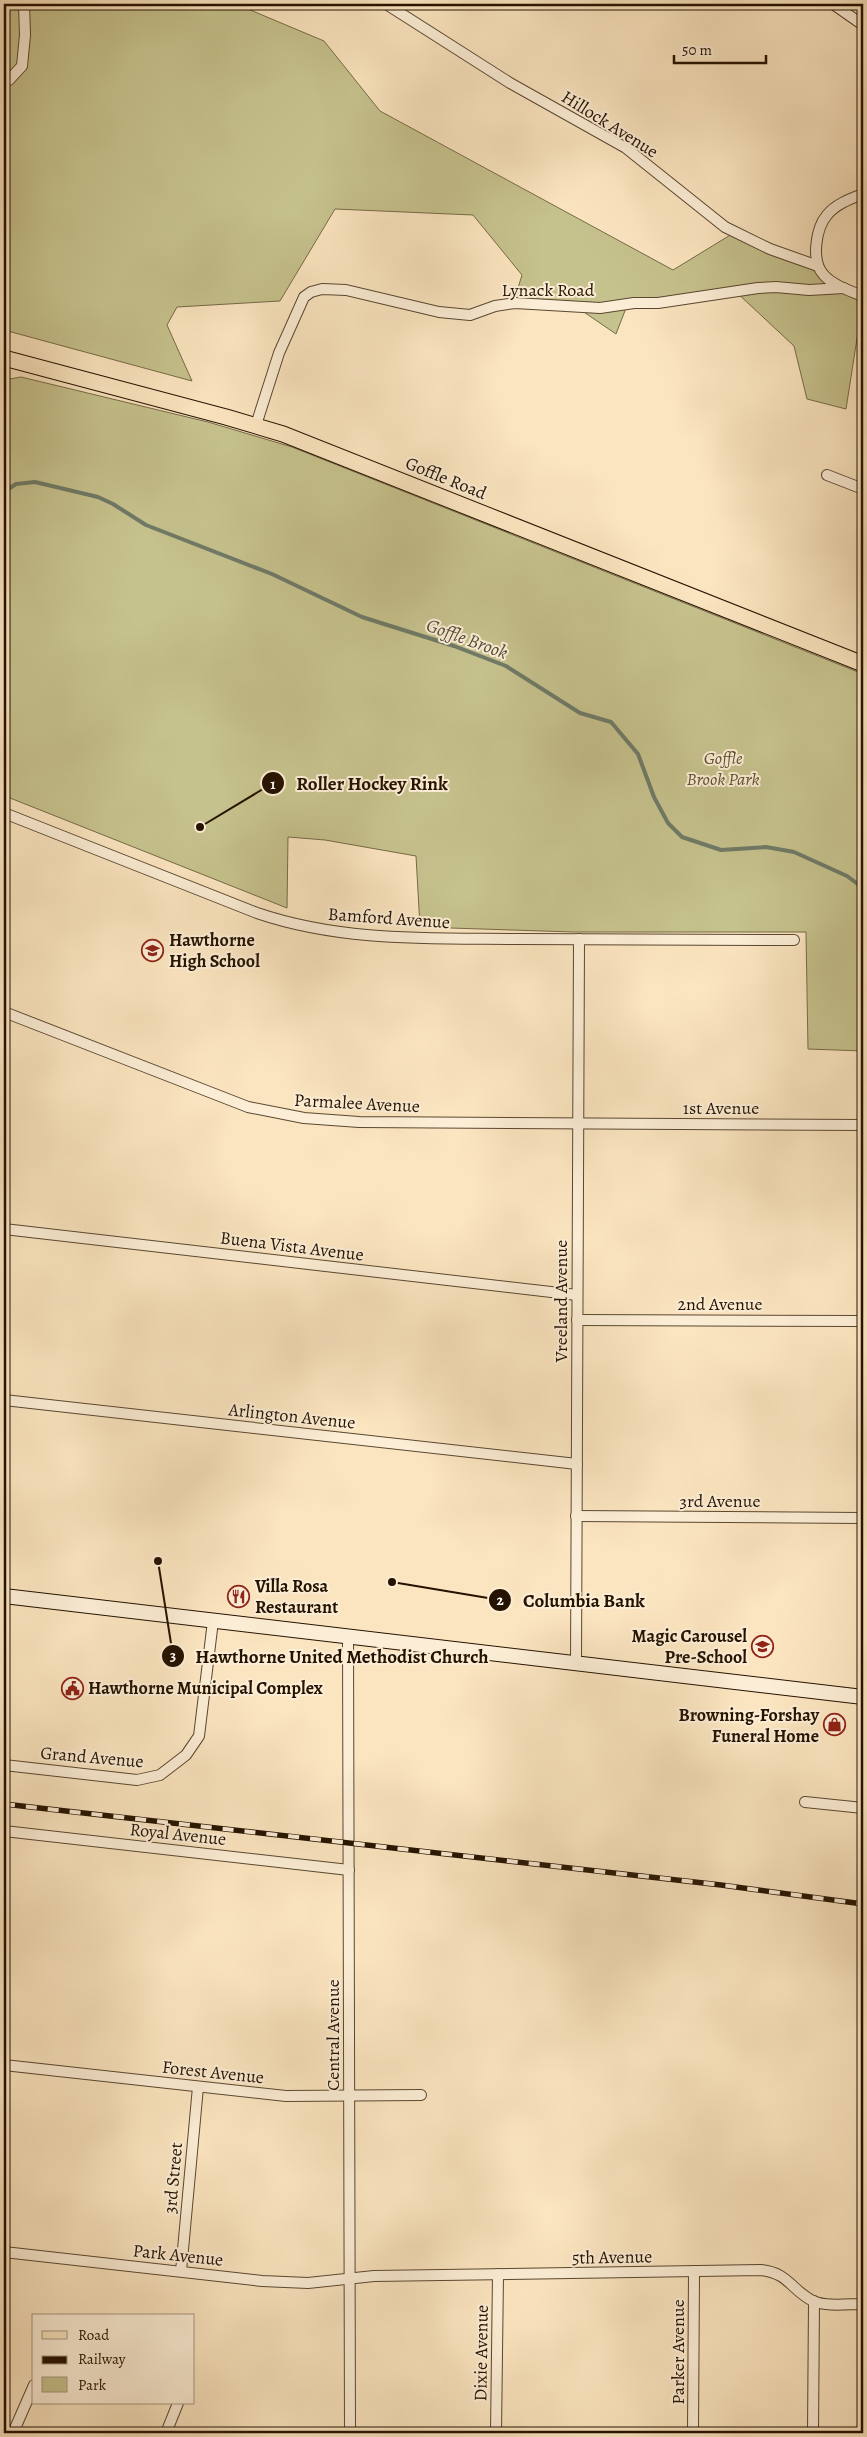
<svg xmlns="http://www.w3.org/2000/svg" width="867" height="2437" font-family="Alegreya,serif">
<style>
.green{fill:#c6c28d;stroke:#766a46}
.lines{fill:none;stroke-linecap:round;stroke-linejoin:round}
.stream{stroke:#6f7a67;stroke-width:4}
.street-casing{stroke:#5a4730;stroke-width:12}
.secondary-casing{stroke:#251200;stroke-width:16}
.primary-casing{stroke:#251200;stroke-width:17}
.street{stroke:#fceed6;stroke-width:10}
.secondary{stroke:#fceed6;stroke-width:14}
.primary{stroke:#fbe5c0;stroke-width:15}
.rail-casing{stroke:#251200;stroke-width:5.5}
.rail{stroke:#fceed6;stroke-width:4;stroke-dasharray:11;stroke-linecap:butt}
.labels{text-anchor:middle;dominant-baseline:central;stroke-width:4;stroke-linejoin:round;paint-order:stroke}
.street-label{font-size:18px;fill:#251200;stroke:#fceed6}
.park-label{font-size:18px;font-style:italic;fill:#5d5031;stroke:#fceed6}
.poi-label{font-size:18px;font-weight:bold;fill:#251200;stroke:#fceed6;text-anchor:start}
.water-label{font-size:19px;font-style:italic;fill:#504f3c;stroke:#fceed6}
.leader{fill:none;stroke:#251200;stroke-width:2}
.callout-dot{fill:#251200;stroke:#fceed6;stroke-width:2}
.mark-label{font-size:15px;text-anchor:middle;font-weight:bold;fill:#fff}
.callout-label{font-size:19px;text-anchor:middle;font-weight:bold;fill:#251200;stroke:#fceed6;stroke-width:4;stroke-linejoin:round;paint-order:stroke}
</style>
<rect width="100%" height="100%" fill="#fbe5c0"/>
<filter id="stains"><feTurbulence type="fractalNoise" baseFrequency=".004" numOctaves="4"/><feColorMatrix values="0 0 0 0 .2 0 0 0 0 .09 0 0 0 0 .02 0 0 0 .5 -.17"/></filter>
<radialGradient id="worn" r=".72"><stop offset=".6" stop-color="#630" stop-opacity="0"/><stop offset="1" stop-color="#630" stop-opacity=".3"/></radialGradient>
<g class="green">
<polygon points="4,4 236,4 324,41 380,111 673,270 732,234 816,269 863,300 846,409 807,399 794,346 735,291 628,303 616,334 578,308 512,307 522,275 473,215 335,209 280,301 177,307 167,325 192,381 4,330"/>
<polygon points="21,377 208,422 292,447 863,674 863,1051 808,1049 806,932 573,932 420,927 416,856 325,840 288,837 287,908 10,798 4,789 4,380"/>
</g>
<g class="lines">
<polyline class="stream" points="4,492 16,484 35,482 98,497 113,504 146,525 272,574 362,617 454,646 506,666 580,713 611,722 638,754 654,797 668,823 682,837 721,850 766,847 794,852 847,876 863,888"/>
<defs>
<g id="street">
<polyline points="386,4 510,83 626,148 725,227 770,249 818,266"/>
<polyline points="833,4 863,25"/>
<polyline points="4,80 9,80 22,66 25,35 24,4"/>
<path d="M863,194C850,199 836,204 827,215C816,228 811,260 823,274C832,285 850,291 863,296"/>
<polyline points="256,425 279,353 304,297 311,292 322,289 346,290 439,312 470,315 495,306 515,303 600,308 634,303 658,303 758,288 776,287 809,290 844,288"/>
<polyline points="827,475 863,489"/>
<path d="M4,813L257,913C342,942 430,938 519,939C610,939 702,940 794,940"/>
<polyline points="4,1012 248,1107 304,1118 359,1122 863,1125"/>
<polyline points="4,1229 577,1295"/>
<polyline points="577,1320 863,1321"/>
<polyline points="4,1400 577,1464"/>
<polyline points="576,1516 863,1518"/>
<polyline points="348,1636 350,2433"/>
<polyline points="576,1664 579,939"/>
<polyline points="4,1765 137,1780 160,1775 186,1755 199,1736 213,1621"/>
<polyline points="805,1802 863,1808"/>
<polyline points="4,1831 349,1870"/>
<polyline points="4,2065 286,2096 421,2095"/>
<path d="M4,2252L262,2281L308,2283L374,2276L761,2270C789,2273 791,2290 813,2301C827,2307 848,2304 863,2304"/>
<polyline points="181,2271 198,2087"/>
<polyline points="13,2433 34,2385"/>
<polyline points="166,2433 178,2403"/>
<polyline points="496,2433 498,2274"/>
<polyline points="693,2433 694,2271"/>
<polyline points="813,2433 814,2301"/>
</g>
<polyline id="secondary" points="4,1596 863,1697"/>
<polyline id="primary" points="4,358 226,417 283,434 863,664"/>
</defs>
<use href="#street" class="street-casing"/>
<use href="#secondary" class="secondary-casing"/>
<use href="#primary" class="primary-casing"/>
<use href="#street" class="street"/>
<use href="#secondary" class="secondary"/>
<use href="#primary" class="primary"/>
<defs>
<polyline id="rail" points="4,1804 721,1885 863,1904"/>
</defs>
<use href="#rail" class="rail-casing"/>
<use href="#rail" class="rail"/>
</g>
<defs>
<symbol id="school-ring" viewBox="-11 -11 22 22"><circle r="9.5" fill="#fceed6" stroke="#8f2418" stroke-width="1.5"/><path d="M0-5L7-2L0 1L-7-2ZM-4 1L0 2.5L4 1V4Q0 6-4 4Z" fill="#8f2418"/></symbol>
<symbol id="restaurant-ring" viewBox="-11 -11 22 22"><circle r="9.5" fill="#fceed6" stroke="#8f2418" stroke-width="1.5"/><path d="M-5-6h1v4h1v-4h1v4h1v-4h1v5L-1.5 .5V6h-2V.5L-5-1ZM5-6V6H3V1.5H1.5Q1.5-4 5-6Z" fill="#8f2418"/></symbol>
<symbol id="civic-ring" viewBox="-11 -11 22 22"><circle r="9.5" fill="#fceed6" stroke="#8f2418" stroke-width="1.5"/><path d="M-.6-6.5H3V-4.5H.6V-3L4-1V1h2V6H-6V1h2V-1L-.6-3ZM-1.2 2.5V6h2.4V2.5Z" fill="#8f2418"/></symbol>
<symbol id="shop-ring" viewBox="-11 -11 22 22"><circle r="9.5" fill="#fceed6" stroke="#8f2418" stroke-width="1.5"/><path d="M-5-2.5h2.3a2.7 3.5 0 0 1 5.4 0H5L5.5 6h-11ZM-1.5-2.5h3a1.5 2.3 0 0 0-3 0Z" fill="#8f2418"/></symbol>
</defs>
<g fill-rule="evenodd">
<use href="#school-ring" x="140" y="938" width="25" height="25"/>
<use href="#restaurant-ring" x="226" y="1584" width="25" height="25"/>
<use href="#school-ring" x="750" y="1634" width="25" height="25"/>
<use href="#civic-ring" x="60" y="1676" width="25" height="25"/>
<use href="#shop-ring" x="822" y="1712" width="25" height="25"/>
</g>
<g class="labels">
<g class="street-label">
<text transform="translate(610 124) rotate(32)">Hillock Avenue</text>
<text x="548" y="290">Lynack Road</text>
<text transform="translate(446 478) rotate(22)">Goffle Road</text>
<text transform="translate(389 918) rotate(4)">Bamford Avenue</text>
<text transform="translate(357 1103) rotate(3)">Parmalee Avenue</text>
<text x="721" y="1108">1st Avenue</text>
<text transform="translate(292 1246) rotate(7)">Buena Vista Avenue</text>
<text transform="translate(561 1301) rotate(-90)">Vreeland Avenue</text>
<text x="720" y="1304">2nd Avenue</text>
<text transform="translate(292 1416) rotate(6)">Arlington Avenue</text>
<text x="720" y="1501">3rd Avenue</text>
<text transform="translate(92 1757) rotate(5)">Grand Avenue</text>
<text transform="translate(178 1834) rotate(6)">Royal Avenue</text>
<text transform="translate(333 2035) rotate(-90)">Central Avenue</text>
<text transform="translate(213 2072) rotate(6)">Forest Avenue</text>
<text transform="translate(173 2178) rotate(-85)">3rd Street</text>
<text transform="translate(178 2255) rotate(6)">Park Avenue</text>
<text transform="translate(612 2257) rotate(-1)">5th Avenue</text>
<text transform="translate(678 2352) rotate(-90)">Parker Avenue</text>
<text transform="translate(481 2353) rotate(-89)">Dixie Avenue</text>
</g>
<g class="park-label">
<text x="723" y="758">Goffle<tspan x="723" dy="21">Brook Park</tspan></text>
</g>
<g class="poi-label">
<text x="169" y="940">Hawthorne<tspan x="169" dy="21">High School</tspan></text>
<text x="255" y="1586">Villa Rosa<tspan x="255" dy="21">Restaurant</tspan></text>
<text x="747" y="1636" text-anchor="end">Magic Carousel<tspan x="747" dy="21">Pre-School</tspan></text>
<text x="88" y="1688">Hawthorne Municipal Complex</text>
<text x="819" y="1715" text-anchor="end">Browning-Forshay<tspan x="819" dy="21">Funeral Home</tspan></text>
</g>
<g class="water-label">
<text transform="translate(467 639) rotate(20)">Goffle Brook</text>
</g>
</g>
<path class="leader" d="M200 827L273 783M392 1582L500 1600M158 1561L173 1656"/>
<g class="callout-dot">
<circle cx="200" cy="827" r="5"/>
<circle cx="392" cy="1582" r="5"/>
<circle cx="158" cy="1561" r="5"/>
<circle cx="273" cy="783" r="12"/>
<circle cx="500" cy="1600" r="12"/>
<circle cx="173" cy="1656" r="12"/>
</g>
<g class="mark-label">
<text x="273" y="789">1</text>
<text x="500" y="1605">2</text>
<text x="173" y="1661">3</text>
</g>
<g class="callout-label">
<text x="372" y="790">Roller Hockey Rink</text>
<text x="584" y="1607">Columbia Bank</text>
<text x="342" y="1663">Hawthorne United Methodist Church</text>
</g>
<rect width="867" height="2437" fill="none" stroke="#fbe5c0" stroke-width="20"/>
<rect x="5" y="5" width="857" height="2427" fill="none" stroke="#251200" stroke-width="2.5"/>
<rect x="10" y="10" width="847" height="2417" fill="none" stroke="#251200"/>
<rect x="32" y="2314" width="162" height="90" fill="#fceed6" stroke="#a69680"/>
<rect x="42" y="2331" width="25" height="8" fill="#fbe5c0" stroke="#a69680"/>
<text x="78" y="2340" font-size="15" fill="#251200">Road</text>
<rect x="42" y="2356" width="25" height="8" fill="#251200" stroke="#a69680"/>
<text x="78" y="2364" font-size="15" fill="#251200">Railway</text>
<rect x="42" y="2377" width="25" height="15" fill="#c6c28d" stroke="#a69680"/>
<text x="78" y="2390" font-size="15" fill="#251200">Park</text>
<path d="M674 55v8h92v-8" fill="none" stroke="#251200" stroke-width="2.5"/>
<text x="682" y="55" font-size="15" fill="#251200" stroke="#fceed6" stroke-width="4" paint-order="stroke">50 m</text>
<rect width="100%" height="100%" filter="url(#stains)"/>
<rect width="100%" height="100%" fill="url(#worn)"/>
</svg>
